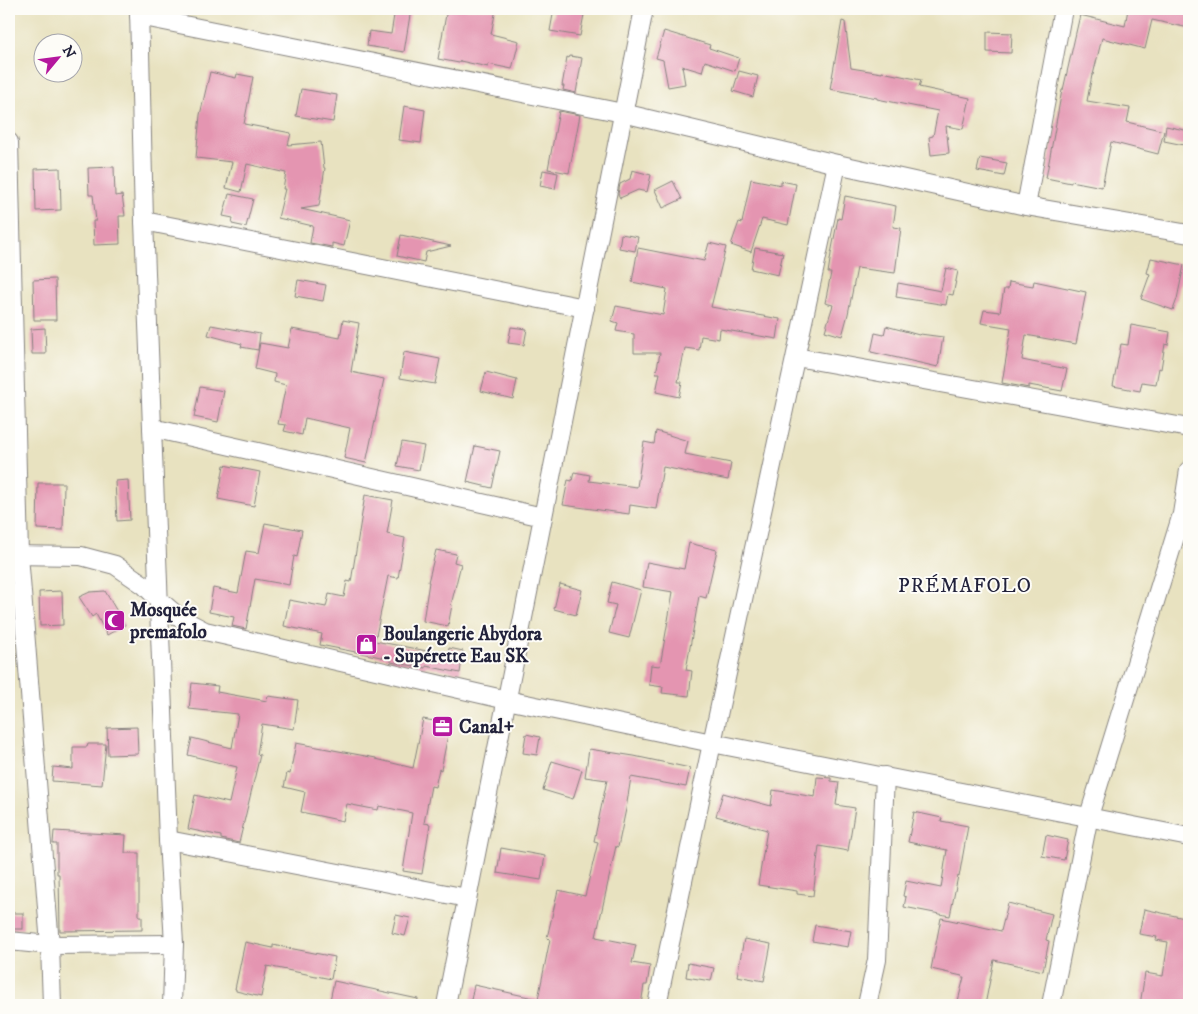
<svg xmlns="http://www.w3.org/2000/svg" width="1198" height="1014" font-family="'IM FELL DW Pica',serif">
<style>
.building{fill:#e495b1}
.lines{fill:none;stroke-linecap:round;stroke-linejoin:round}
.street-casing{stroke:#85827e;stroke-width:20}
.street{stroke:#fff;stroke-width:18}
.labels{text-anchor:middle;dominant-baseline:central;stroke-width:4;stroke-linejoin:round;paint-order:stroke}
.poi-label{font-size:19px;font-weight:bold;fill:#22223b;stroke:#fdfcf7;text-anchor:start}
.neighbourhood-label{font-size:20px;letter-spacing:1px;fill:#22223b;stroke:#fdfcf7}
</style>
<rect width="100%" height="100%" fill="#fdfcf7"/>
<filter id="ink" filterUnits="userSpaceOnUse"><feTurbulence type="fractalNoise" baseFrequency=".02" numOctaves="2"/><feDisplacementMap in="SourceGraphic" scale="10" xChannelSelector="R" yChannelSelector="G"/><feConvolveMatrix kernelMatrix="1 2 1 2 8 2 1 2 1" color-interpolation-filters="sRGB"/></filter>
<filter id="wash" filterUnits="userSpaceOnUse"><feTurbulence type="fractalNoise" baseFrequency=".0096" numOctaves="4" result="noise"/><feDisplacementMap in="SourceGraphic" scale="20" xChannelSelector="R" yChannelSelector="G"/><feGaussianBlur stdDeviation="1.12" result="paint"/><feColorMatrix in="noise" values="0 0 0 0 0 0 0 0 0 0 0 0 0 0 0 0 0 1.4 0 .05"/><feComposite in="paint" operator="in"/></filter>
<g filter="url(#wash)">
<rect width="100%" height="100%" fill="#e8e2c0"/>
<g id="blocks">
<g class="building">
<polygon points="395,9 411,9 404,52 367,46 369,31 391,34"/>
<polygon points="447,9 496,9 491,34 519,41 512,69 488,64 488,67 460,61 459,63 438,59"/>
<polygon points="554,9 585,9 580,36 550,31"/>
<polygon points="1128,9 1189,9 1189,28 1152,20 1145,49 1102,38 1093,75 1092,75 1087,101 1130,108 1127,122 1164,131 1158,154 1111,142 1102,187 1071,181 1071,183 1046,178 1062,90 1063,90 1080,15 1125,26"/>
<polygon points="842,21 845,22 851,68 882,73 882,72 921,80 919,87 970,98 963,129 946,126 949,153 931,155 929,137 933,136 938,111 877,99 877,98 830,89"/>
<polygon points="664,31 710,45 709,48 739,58 735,71 705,61 702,72 682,66 685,84 668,87 663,60 656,58"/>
<polygon points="987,32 1012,33 1011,53 987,52"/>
<polygon points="570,56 582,58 576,93 563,90 564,86 562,86 567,57 569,58"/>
<polygon points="739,71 758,76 753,97 733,91"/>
<polygon points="210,72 236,78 237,74 253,77 244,124 291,133 288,145 321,142 324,168 325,168 319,206 301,209 350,220 344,246 332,243 332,247 310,243 313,226 278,218 285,189 283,189 286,173 247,164 241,192 226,188 232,162 196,158 200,115"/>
<polygon points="301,89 337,95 333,122 296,116"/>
<polygon points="404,106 425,110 421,143 399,140"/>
<polygon points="559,111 580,115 569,173 548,169"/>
<polygon points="1166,126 1189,131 1189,146 1164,141"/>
<polygon points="980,158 1007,163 1004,176 977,171"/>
<polygon points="114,167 115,196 122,195 125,216 119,216 120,244 94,245 93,221 96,221 93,195 89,195 88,168"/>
<polygon points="60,168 61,210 36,211 35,169"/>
<polygon points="543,170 558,173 555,189 540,186"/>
<polygon points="632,170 651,175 647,192 638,190 620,198 618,194 620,184 630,179"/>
<polygon points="751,179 781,185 781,181 796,184 788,225 762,219 751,252 731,245 739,222 742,223"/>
<polygon points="673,181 682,199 663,208 655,190"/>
<polygon points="229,194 253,199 246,227 232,224 233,218 223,216"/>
<polygon points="845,196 896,206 893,227 901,228 895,273 857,268 848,314 842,336 825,331 833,305 825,303 831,273 828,273 831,254 838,218 841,219"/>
<polygon points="621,234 638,237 635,251 619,248"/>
<polygon points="401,235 451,246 426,252 424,262 397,256"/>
<polygon points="709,243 726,247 711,307 780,319 777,339 720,329 719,339 701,336 699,350 685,348 678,382 682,382 679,397 656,392 660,373 656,373 660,353 634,353 634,334 616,331 618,323 612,321 616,306 663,315 667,289 632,282 638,248 704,261"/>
<polygon points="755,248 783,253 778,275 751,269"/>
<polygon points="1151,258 1184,265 1177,299 1173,310 1141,299 1150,274 1147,273"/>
<polygon points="946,268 958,271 953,295 948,294 946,305 896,297 898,283 941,291"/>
<polygon points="55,279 56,320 34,320 33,280"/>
<polygon points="298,280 326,285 323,301 295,296"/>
<polygon points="1034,281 1086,292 1076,344 1026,335 1022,360 1067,369 1062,391 1029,385 1029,388 1002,383 1011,328 981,323 984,310 1000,312 1004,289 1008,289 1009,282 1033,286"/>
<polygon points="343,320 359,323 351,372 384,379 366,463 344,458 350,428 305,418 302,435 284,431 286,425 278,424 286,385 274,382 275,374 255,369 260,343 288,348 292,329 340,338"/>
<polygon points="211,325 260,334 258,350 241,347 242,344 208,335"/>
<polygon points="1131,325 1170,332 1168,345 1165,344 1161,369 1159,368 1156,384 1142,382 1140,391 1113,386 1121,344 1128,345"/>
<polygon points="886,326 919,335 920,334 943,337 938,367 871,352 875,333 884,335"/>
<polygon points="511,327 527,329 524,345 508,343"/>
<polygon points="45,328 46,354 32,354 31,329"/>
<polygon points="404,352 440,359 435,384 400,378"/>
<polygon points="486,372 517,380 513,399 481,391"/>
<polygon points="200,387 224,391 218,422 194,417"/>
<polygon points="656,431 688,441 685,454 731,463 728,480 663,467 656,509 630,505 629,514 563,505 568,480 572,481 574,472 590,475 589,481 637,487 644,442 654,444"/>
<polygon points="402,442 424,446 419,470 397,466"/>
<polygon points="475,446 500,451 492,488 467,482"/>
<polygon points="224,465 260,472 254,506 218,499"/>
<polygon points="128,480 130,520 117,521 115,481"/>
<polygon points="38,483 64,483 63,530 37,529"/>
<polygon points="365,495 393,500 387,534 405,538 398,578 388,576 375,641 448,655 449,648 463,651 460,673 426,666 426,668 391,662 391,659 320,645 322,634 284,626 289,600 326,607 329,594 344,597 347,581 351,582"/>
<polygon points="265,523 302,530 297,557 294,556 289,585 255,579 246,629 232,626 234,617 209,612 213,588 238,593 246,551 259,553"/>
<polygon points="689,543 717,550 706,598 699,596 686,670 692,671 689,696 662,693 663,687 649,685 651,665 660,666 673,592 643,587 647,562 684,569"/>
<polygon points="436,550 456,554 454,562 461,564 451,605 452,605 448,626 423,621 429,582 428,582"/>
<polygon points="612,582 641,590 629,638 609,633 616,605 607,603"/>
<polygon points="560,584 582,590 576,615 554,609"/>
<polygon points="62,591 63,625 40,626 39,592"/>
<polygon points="105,591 125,625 107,635 96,614 92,617 79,597 90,592"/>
<polygon points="192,683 218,686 217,692 267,701 268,696 298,700 294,729 262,724 257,754 260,755 239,843 221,839 221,836 188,829 195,795 229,803 237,767 188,755 192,738 232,748 238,714 189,709"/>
<polygon points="423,719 450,724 441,770 439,769 435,787 431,786 424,823 430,824 422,874 403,871 412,813 379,806 378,810 347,804 343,821 301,812 305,792 284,787 287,773 290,774 296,743 376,758 376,759 413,768"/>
<polygon points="137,727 138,754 108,755 107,728"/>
<polygon points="526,734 540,737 537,755 523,753"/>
<polygon points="88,744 106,744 102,785 52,781 53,767 73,769 73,747 87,747"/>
<polygon points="589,749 634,756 690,768 686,787 631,777 626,809 618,847 616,846 596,937 636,945 632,963 650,966 647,985 644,985 641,1005 492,1005 471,1000 474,985 538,999 550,939 547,938 558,890 585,896 598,842 594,841 607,780 585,777"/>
<polygon points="552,761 582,770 573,799 543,790"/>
<polygon points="817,777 831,778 831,781 839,782 836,805 855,808 848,851 819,846 813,896 797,894 797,891 758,885 767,830 716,816 723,793 771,806 773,790 815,797"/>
<polygon points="914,812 942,818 941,821 968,826 959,877 958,876 950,916 904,907 906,897 903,896 906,881 941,888 947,850 908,842"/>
<polygon points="54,831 126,835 125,853 139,853 139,916 142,916 142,930 60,931 59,874 57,874 57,844 53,844"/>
<polygon points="1046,835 1068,840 1064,860 1042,856"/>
<polygon points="501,848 545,856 541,880 497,873"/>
<polygon points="1008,903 1052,914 1046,940 1049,941 1043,971 994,960 985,1005 957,1005 964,977 962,977 962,976 931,969 941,918 1001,931"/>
<polygon points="1144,909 1189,919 1189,1005 1140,1005 1145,973 1163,976 1168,942 1156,940 1157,937 1139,934"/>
<rect x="9" y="913" width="14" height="16"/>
<polygon points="396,915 410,918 405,936 392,933"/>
<polygon points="815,925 851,931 848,947 812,941"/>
<polygon points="744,939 771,944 764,981 737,976"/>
<polygon points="245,942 273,948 273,945 335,957 331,979 267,966 261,997 236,991 236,989 235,989"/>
<polygon points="688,963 714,968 711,981 686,977"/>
<polygon points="334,981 418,999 417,1005 329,1005"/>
</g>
</g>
</g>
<g filter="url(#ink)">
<use href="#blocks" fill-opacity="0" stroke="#85827e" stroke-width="1"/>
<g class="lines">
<defs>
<g id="street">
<polyline points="139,9 144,221 168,840 174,944 172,1005"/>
<polyline points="139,16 623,113 837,164 1026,206 1189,234"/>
<polyline points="9,142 19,555 50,945 52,1005"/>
<polyline points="1026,206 1063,9"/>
<polyline points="144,221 585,308"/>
<polyline points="796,357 1189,428"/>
<polyline points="152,428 543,517"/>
<polyline points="9,555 81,556 115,565 144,585 159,600 180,618 205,631 236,638 507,700 712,743 1189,837"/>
<polyline points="168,840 467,898"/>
<polyline points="9,941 50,945 174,944"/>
<polyline points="446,1005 644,9"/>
<polyline points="657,1005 712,743 837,164"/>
<polyline points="867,1005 877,960 885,776"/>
<polyline points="1051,1005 1089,816 1182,514 1189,470"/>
</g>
</defs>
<use href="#street" class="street-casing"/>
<use href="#street" class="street"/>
</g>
</g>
<defs>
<symbol id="mosque-square" viewBox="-11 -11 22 22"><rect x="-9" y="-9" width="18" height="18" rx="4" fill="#b5179e" stroke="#fdfcf7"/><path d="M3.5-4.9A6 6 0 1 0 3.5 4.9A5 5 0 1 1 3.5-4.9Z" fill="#fff"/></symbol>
<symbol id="shop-square" viewBox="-11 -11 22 22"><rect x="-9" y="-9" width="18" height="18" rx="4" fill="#b5179e" stroke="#fdfcf7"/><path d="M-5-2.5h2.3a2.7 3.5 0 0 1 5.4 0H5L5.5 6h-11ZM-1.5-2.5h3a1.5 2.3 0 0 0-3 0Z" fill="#fff"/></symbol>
<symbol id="office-square" viewBox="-11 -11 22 22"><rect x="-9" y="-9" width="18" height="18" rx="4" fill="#b5179e" stroke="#fdfcf7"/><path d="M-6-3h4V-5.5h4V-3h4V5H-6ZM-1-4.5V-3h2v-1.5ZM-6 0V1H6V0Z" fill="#fff"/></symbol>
</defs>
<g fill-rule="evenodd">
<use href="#mosque-square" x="102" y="608" width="25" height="25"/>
<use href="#shop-square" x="354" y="632" width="25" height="25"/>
<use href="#office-square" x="430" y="714" width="25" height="25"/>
</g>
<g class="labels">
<g class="poi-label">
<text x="130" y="610">Mosquée<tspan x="130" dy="22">premafolo</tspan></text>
<text x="383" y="634">Boulangerie Abydora<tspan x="383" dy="22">- Supérette Eau SK</tspan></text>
<text x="459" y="727">Canal+</text>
</g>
<g class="neighbourhood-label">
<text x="965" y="586">PRÉMAFOLO</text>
</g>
</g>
<rect width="1198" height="1014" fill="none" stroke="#fdfcf7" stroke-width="30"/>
<g transform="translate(58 58) rotate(61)"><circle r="24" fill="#fdfcf7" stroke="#a5a5ac"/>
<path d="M0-4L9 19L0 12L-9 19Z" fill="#b5179e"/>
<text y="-8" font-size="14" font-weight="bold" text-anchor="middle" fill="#22223b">N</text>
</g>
</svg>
